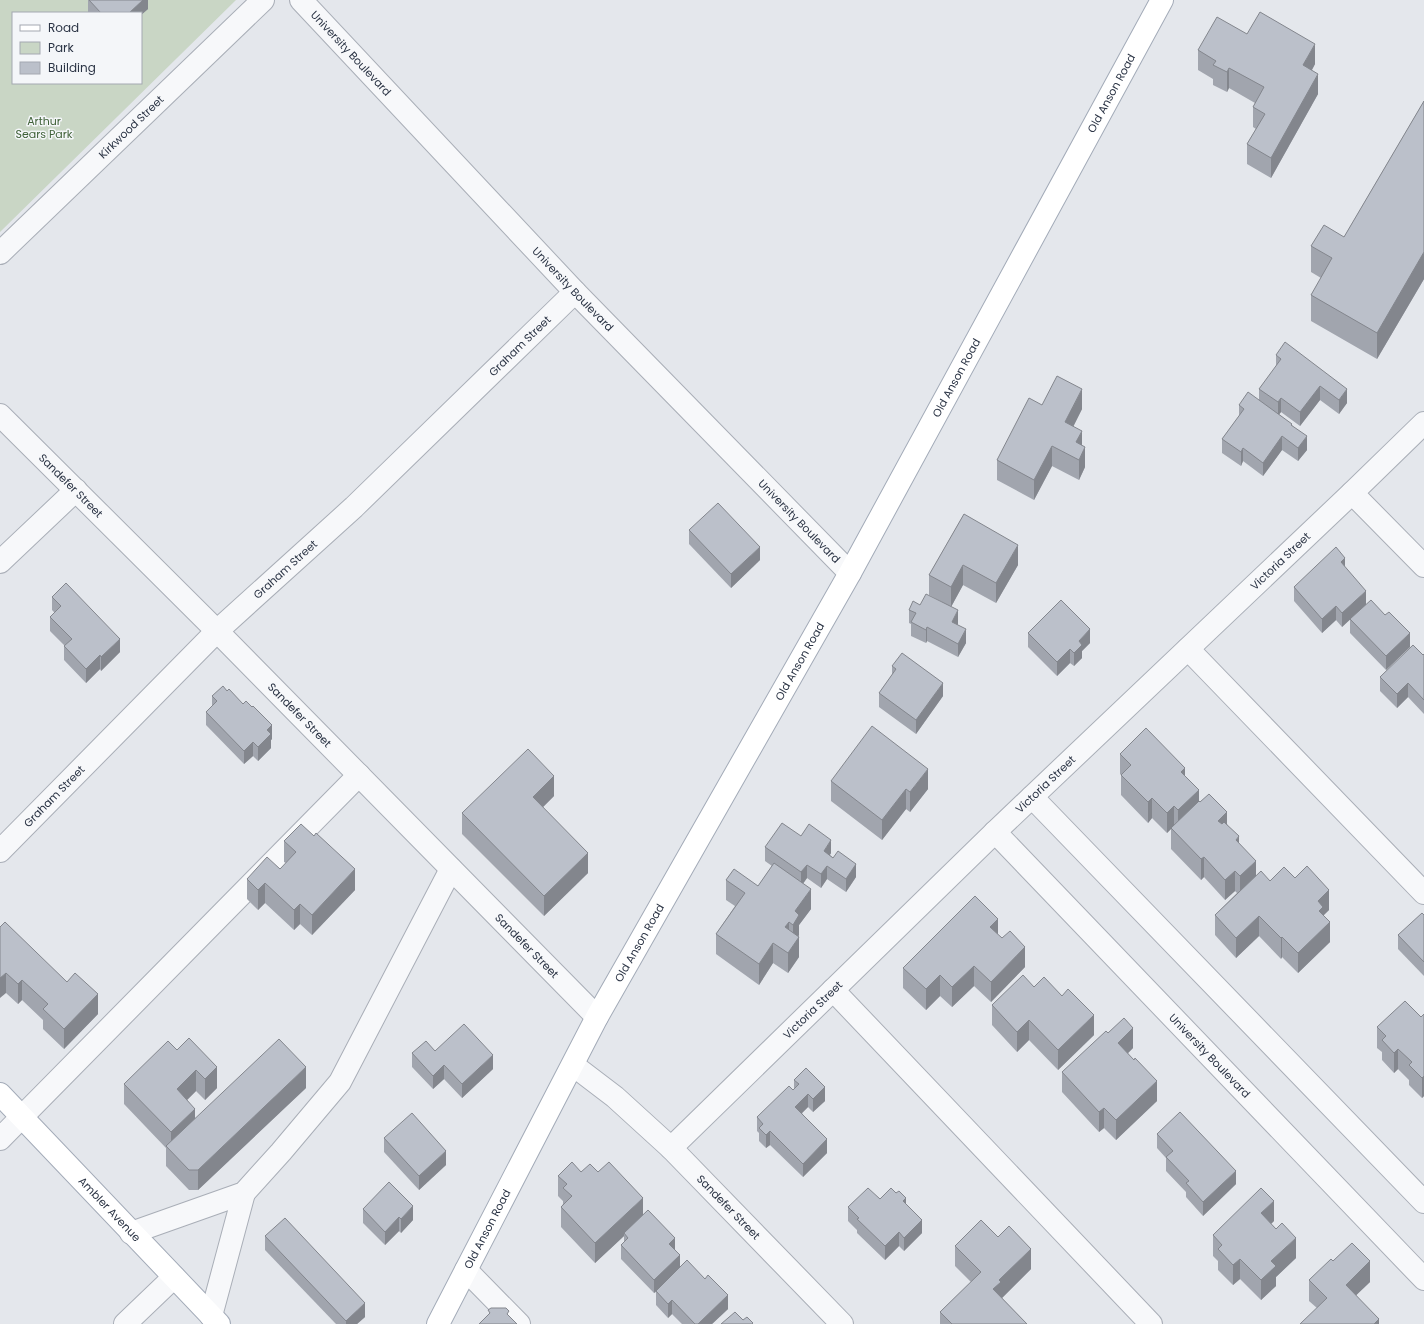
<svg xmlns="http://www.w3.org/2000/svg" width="1424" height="1324" font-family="Poppins,sans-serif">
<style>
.green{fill:#c9d6c5;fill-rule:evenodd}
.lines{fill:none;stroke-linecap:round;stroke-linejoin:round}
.minor-casing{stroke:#a9aeb7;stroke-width:24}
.major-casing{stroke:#a3abb8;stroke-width:24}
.minor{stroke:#f7f8fa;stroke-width:22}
.major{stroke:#fff;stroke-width:22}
.wall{fill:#a1a5ae}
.shaded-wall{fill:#83868d}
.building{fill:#bbc0ca;stroke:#83868d}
.labels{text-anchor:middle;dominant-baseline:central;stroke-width:3;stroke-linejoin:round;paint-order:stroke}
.street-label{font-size:11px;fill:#2b3445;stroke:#f4f6f9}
.park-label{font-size:11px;fill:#3f6138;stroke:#f4f6f9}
</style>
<rect width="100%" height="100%" fill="#e4e7ec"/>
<path class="green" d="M0,0H236L0,232ZM13,13H141V83H13Z"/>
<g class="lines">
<defs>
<g id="minor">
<path id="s1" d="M301,0L575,292L850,573"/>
<path id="s2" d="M0,253L263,0"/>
<path id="s3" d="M0,415L217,631L597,1017"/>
<polyline points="1352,493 1424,566"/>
<polyline points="0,562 76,490"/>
<polyline points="1188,649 1424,893"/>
<polyline points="1032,797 1424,1202"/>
<path id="s4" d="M995,832L1424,1279"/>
<path id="s5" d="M0,851L217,631L354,507L575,292"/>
<polyline points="833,990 1151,1324"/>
<path id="s6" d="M573,1065L615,1097L671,1148L842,1324"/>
<polyline points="0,1139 359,775"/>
<path id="s7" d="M671,1148L995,832L1352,493L1424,423"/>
<polyline points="131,1233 244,1193 281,1152 340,1082 451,869"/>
<polyline points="466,1270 519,1324"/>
<polyline points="211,1316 244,1193"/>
<polyline points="125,1324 174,1277"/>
</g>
<g id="major">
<path id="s8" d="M0,1094L219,1324"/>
<path id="s9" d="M438,1324L597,1017L850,573L1162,0"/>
</g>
</defs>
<use href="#minor" class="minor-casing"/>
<use href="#major" class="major-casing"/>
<use href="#minor" class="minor"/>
<use href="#major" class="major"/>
</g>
<g class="wall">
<polygon points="88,0 148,0 148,9 141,15 141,13 88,13"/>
<polygon points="1247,34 1315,64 1312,70 1318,94 1271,178 1247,164 1247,144 1256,129 1253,127 1253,107 1255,103 1229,88 1227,92 1213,85 1213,79 1198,70 1198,50"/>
<polygon points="1424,101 1424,279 1377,359 1311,321 1311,295 1321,278 1311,272 1311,246 1344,237"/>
<polygon points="1276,355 1347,403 1339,414 1320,400 1300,426 1281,412 1279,414 1292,425 1307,450 1298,461 1282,450 1263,476 1243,461 1241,466 1222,453 1222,439 1239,416 1239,405 1259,400 1259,389 1276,367"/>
<polygon points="1042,405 1082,409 1073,427 1082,445 1085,467 1079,480 1052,466 1034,500 997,480 997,460"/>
<polygon points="964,514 1018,565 996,603 963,585 951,607 958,624 958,625 966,643 958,657 927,641 926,643 911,636 911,624 909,623 909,610 920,605 942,602 929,595 929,575"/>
<polygon points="689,530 760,560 731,588 689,544"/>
<polygon points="1345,567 1366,605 1410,647 1386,670 1350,633 1350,619 1342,627 1336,620 1322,633 1294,601 1294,587"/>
<polygon points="52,597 120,652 101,671 100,669 86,683 64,660 64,646 65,646 50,631 50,617 55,613 52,610"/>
<polygon points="1028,633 1090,643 1082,651 1082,658 1074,666 1070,663 1057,676 1028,647"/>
<polygon points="1424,654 1424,714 1408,697 1397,708 1380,691 1380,677 1423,655"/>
<polygon points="892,666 943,696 916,734 879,707 879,693 892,675"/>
<polygon points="212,696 272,739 271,740 271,748 258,761 253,756 244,764 206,725 206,712 212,706"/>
<polygon points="1120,754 1185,776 1199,801 1227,824 1239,844 1256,876 1270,881 1295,878 1329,910 1323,915 1330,942 1298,973 1282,957 1281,959 1259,936 1236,958 1215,935 1215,915 1237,893 1235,891 1225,900 1204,877 1201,880 1171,849 1171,829 1167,833 1152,818 1148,823 1121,795 1121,775 1120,774"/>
<polygon points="831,781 928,789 910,812 906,809 882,840 831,801"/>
<polygon points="554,796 543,807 588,873 544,916 462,834 462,813"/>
<polygon points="801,836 831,853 830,855 856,877 846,892 827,879 821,888 807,878 803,884 811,909 799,925 799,935 798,937 799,957 788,973 773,963 759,985 716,954 716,934 735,906 726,900 726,880 758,886 772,866 765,861 765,847"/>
<polygon points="284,841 355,890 312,935 300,924 294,930 265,903 258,910 247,899 247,879 280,869 286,863 284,862"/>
<polygon points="1424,915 1424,976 1398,949 1398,935"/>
<polygon points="0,927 98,1014 64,1049 43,1029 43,1020 22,1000 18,1004 6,993"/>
<polygon points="998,935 1025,967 991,1002 974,986 952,1007 940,996 926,1010 903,988 903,968"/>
<polygon points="1034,987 1062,996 1094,1035 1058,1070 1029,1040 1017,1052 992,1025 992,1005"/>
<polygon points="1424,1014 1424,1096 1422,1098 1409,1085 1409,1080 1398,1069 1394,1073 1382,1060 1382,1052 1377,1048 1377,1027 1421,1017"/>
<polygon points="1108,1033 1133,1048 1128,1053 1157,1101 1116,1140 1104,1128 1099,1132 1062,1092 1062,1072"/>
<polygon points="177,1050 217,1088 205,1100 196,1091 187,1100 195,1118 306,1088 198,1190 189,1190 166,1166 166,1148 124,1104 124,1084"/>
<polygon points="435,1051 493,1069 462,1098 444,1079 433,1089 412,1067 412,1053"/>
<polygon points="794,1080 825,1101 813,1112 808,1107 802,1113 827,1153 803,1177 770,1145 766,1148 759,1141 759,1133 757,1131 757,1117 794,1089"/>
<polygon points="1157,1134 1236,1184 1203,1216 1186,1197 1186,1192 1166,1171 1166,1158 1157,1148"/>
<polygon points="384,1138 446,1165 419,1190 384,1152"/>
<polygon points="581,1172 598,1172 643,1215 675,1249 680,1268 728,1309 712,1324 682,1324 672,1314 668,1318 656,1305 656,1292 654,1293 621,1259 621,1245 624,1242 624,1236 595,1263 561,1227 561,1207 563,1204 563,1201 558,1196 558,1176"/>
<polygon points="880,1199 906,1204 922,1233 904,1251 899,1246 885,1260 857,1233 857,1230 848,1221 848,1207"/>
<polygon points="363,1209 413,1220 401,1233 399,1231 385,1245 363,1223"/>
<polygon points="1274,1221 1271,1224 1296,1258 1276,1277 1276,1286 1261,1300 1240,1279 1233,1285 1218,1270 1218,1261 1213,1256 1213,1235"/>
<polygon points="265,1236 365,1317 357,1324 336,1324 265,1250"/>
<polygon points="998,1237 1031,1269 1002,1298 1027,1324 940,1324 940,1312 971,1282 955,1266 955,1246"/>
<polygon points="1333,1261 1370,1282 1356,1295 1379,1324 1317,1308 1309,1301 1309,1280"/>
</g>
<g class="shaded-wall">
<polygon points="143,0 148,0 148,9 141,15 141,13 129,13"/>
<polygon points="1315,44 1315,64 1303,86 1303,65"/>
<polygon points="1229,68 1229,88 1227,92 1227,72"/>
<polygon points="1318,74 1318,94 1271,178 1271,158"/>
<polygon points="1424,252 1424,279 1377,359 1377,333"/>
<polygon points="1320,386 1320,400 1300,426 1300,412"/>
<polygon points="1082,389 1082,409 1065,443 1065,422"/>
<polygon points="1347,389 1347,403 1339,414 1339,400"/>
<polygon points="1281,398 1281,412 1278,416 1278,402"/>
<polygon points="1082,431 1082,451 1076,442"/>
<polygon points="1282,436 1282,450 1263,476 1263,463"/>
<polygon points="1307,436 1307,450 1298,461 1298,448"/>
<polygon points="1052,446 1052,466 1034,500 1034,480"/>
<polygon points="1085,447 1085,467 1079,480 1079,460"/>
<polygon points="1243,448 1243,461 1241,466 1241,452"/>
<polygon points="1018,545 1018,565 996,603 996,583"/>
<polygon points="760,547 760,560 731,588 731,574"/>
<polygon points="1345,558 1345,572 1341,562"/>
<polygon points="963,565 963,585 951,607 951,587"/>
<polygon points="1366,591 1366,605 1342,627 1342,613"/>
<polygon points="1336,606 1336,620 1322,633 1322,619"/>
<polygon points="958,610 958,624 952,635 952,622"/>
<polygon points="927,627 927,641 926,643 926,630"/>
<polygon points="966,629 966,643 958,657 958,644"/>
<polygon points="1090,629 1090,643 1082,651 1082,658 1074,666 1074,653 1079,641"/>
<polygon points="1410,633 1410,647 1386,670 1386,656"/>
<polygon points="120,639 120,652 101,671 101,657"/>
<polygon points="1070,649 1070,663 1057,676 1057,662"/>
<polygon points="100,655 100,669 86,683 86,669"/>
<polygon points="943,683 943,696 916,734 916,720"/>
<polygon points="1408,683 1408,697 1397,708 1397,694"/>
<polygon points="272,725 272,739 271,740 271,748 258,761 258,747 267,730"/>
<polygon points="253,742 253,756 244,764 244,751"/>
<polygon points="1185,768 1185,788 1181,772"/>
<polygon points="928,769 928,789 910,812 910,792"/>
<polygon points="554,776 554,796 533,817 533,797"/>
<polygon points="906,789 906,809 882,840 882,820"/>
<polygon points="1199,790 1199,810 1178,830 1178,810"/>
<polygon points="1152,798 1152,818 1148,823 1148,802"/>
<polygon points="1174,806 1174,826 1167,833 1167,813"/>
<polygon points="1227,812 1227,832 1218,821"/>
<polygon points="1239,836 1239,857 1236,840"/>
<polygon points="831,840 831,853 824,864 824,851"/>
<polygon points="588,853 588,873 544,916 544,896"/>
<polygon points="1204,857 1204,877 1201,880 1201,859"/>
<polygon points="1256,861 1256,881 1240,896 1240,876"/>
<polygon points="856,864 856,877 846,892 846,879"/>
<polygon points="807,865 807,878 801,886 801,872"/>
<polygon points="827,866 827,879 821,888 821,874"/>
<polygon points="355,869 355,890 312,935 312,915"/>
<polygon points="1235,871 1235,891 1225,900 1225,880"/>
<polygon points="265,883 265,903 258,910 258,890"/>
<polygon points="811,889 811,909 799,925 799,935 793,945 793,925 795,911"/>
<polygon points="1329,890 1329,910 1323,916 1319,931 1318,901"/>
<polygon points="300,904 300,924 294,930 294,910"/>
<polygon points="1259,916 1259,936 1236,958 1236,938"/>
<polygon points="998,919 998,939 990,927"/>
<polygon points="789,922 789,942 785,927"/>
<polygon points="1330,922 1330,942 1298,973 1298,953"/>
<polygon points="799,937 799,957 788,973 788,953"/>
<polygon points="1282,937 1282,957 1281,959 1281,938"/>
<polygon points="773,943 773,963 759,985 759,964"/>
<polygon points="1025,947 1025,967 991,1002 991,982"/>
<polygon points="974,966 974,986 952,1007 952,987"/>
<polygon points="6,973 6,993 0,998 0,978"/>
<polygon points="940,975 940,996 926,1010 926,989"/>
<polygon points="22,980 22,1000 18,1004 18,984"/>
<polygon points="98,994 98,1014 64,1049 64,1029"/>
<polygon points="1094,1015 1094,1035 1058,1070 1058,1050"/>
<polygon points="1029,1020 1029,1040 1017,1052 1017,1032"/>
<polygon points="1133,1028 1133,1048 1118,1063 1118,1043"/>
<polygon points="1398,1049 1398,1069 1394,1073 1394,1053"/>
<polygon points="493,1055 493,1069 462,1098 462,1084"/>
<polygon points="444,1065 444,1079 433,1089 433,1076"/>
<polygon points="217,1067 217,1088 205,1100 205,1079"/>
<polygon points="306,1067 306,1088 198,1190 198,1170"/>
<polygon points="196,1070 196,1091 177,1110 177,1089"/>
<polygon points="1424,1076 1424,1096 1422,1098 1422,1078"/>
<polygon points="1157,1081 1157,1101 1116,1140 1116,1120"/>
<polygon points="825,1087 825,1101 813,1112 813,1099"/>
<polygon points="808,1094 808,1107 795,1120 795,1107"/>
<polygon points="1104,1108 1104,1128 1099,1132 1099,1112"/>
<polygon points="195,1109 195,1129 171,1151 171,1132"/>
<polygon points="770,1131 770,1145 766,1148 766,1135"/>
<polygon points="827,1139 827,1153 803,1177 803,1164"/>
<polygon points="446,1151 446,1165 419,1190 419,1176"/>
<polygon points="1236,1171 1236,1184 1203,1216 1203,1202"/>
<polygon points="643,1198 643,1218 624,1233 624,1236 595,1263 595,1243"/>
<polygon points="906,1198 906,1212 903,1201"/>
<polygon points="1274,1201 1274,1221 1261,1233 1261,1213"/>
<polygon points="413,1206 413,1220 401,1233 401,1219"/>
<polygon points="399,1217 399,1231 385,1245 385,1232"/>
<polygon points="922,1220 922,1233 904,1251 904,1238"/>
<polygon points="899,1232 899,1246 885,1260 885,1246"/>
<polygon points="675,1238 675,1252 669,1244"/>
<polygon points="1296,1238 1296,1258 1276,1277 1276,1286 1261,1300 1261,1280 1271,1261"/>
<polygon points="1031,1249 1031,1269 1001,1299 993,1289 999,1280"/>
<polygon points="680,1255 680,1268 654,1293 654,1280"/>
<polygon points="1240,1259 1240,1279 1233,1285 1233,1265"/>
<polygon points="1370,1261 1370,1282 1346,1305 1346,1285"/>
<polygon points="728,1295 728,1309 712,1324 698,1324"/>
<polygon points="672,1300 672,1314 668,1318 668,1304"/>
<polygon points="365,1303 365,1317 357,1324 346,1324 346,1321"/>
<polygon points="1379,1319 1379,1324 1374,1324"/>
</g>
<g class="building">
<polygon points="89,0 143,0 129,13 101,13"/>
<polygon points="1260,12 1315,44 1303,65 1318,74 1271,158 1247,144 1265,114 1253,107 1264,87 1229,68 1227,72 1213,65 1216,61 1198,50 1217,17 1247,34"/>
<polygon points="1424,101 1424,252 1377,333 1311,295 1332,258 1311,246 1324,225 1344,237"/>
<polygon points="1285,342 1347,389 1339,400 1320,386 1300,412 1281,398 1278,402 1259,389 1281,359 1276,355"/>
<polygon points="1057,376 1082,389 1065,422 1082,431 1076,442 1085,447 1079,460 1052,446 1034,480 997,460 1029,398 1042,405"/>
<polygon points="1248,392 1292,424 1291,425 1307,436 1298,448 1282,436 1263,463 1243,448 1241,452 1222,439 1244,409 1239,405"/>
<polygon points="718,503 760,547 731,574 689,530"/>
<polygon points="964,514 1018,545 996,583 963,565 951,587 929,575"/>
<polygon points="1336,547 1345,558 1341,562 1366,591 1342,613 1336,606 1322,619 1294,587"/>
<polygon points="66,583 120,639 101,657 100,655 86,669 64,646 72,639 50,617 61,606 52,597"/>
<polygon points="926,594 958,610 952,622 966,629 958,644 927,627 926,630 911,622 916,613 909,610 913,601 920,605"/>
<polygon points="1061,600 1090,629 1079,641 1082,645 1074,653 1070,649 1057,662 1028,633"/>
<polygon points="1371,600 1385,615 1389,612 1410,633 1386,656 1350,619"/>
<polygon points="1413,645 1423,655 1424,654 1424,700 1408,683 1397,694 1380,677"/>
<polygon points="902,653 943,683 916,720 879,693 896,669 892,666"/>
<polygon points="223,686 227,691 229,689 243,704 246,701 252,707 253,706 272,725 267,730 271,734 258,747 253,742 244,751 206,712 217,701 212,696"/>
<polygon points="872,726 928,769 910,792 906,789 882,820 831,781"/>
<polygon points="1146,728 1185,768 1181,772 1199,790 1178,810 1174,806 1167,813 1152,798 1148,802 1121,775 1131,765 1120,754"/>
<polygon points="528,749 554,776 533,797 588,853 544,896 462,813"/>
<polygon points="1209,794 1227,812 1218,821 1222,824 1224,822 1239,836 1236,840 1256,861 1240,876 1235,871 1225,880 1204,857 1201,859 1171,828 1199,801 1200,802"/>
<polygon points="782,823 801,836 809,824 831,840 824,851 833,858 838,851 856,864 846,879 827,866 821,874 807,865 801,872 765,847"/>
<polygon points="301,824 314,836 316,833 355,869 312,915 300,904 294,910 265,883 258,890 247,879 267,857 280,869 296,852 284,841"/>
<polygon points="774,863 811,889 795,911 799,915 793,925 789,922 785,927 799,937 788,953 773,943 759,964 716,934 745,893 726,880 734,869 758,886"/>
<polygon points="1307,866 1329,890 1318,901 1323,907 1319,911 1330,922 1298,953 1282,937 1281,938 1259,916 1236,938 1215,915 1261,871 1270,881 1284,867 1295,878"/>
<polygon points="975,896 998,919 990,927 1002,938 1010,931 1025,947 991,982 974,966 952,987 940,975 926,989 903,968"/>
<polygon points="1422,913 1424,915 1424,962 1398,935"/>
<polygon points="5,922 67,982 75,973 98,994 64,1029 43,1009 48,1004 22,980 18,984 6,973 0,978 0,927"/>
<polygon points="1023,975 1034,987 1044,977 1062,996 1068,989 1094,1015 1058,1050 1029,1020 1017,1032 992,1005"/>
<polygon points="1405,1001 1421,1017 1424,1014 1424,1076 1422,1078 1409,1065 1412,1062 1398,1049 1394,1053 1382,1040 1386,1036 1377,1027"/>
<polygon points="1124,1018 1133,1028 1118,1043 1134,1060 1135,1058 1157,1081 1116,1120 1104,1108 1099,1112 1062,1072 1106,1031 1108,1033"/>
<polygon points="464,1024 493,1055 462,1084 444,1065 433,1076 412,1053 426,1041 435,1051"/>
<polygon points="189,1038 217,1067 205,1079 196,1070 177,1089 195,1109 171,1132 124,1084 168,1041 177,1050"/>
<polygon points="279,1039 306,1067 198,1170 189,1170 166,1146"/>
<polygon points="806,1068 825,1087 813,1099 808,1094 795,1107 827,1139 803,1164 770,1131 766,1135 759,1128 763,1124 757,1117 789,1086 793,1090 799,1084 794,1080"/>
<polygon points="1180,1112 1236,1171 1203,1202 1186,1183 1189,1181 1166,1157 1173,1151 1157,1134"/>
<polygon points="412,1113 446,1151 419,1176 384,1138"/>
<polygon points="572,1162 581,1172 590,1164 598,1172 609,1162 643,1198 595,1243 561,1207 572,1196 563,1188 567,1184 558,1176"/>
<polygon points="389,1182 413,1206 401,1219 399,1217 385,1232 363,1209"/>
<polygon points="868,1188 880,1199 891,1188 896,1193 899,1191 906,1198 903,1201 922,1220 904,1238 899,1232 885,1246 857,1219 859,1218 848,1207"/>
<polygon points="1261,1188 1274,1201 1261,1213 1276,1229 1282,1223 1296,1238 1271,1261 1276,1266 1261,1280 1240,1259 1233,1265 1218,1249 1222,1245 1213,1235"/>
<polygon points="648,1210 675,1238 669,1244 680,1255 654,1280 621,1245 628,1238 624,1233"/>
<polygon points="285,1218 365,1303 346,1321 265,1236"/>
<polygon points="981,1220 998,1237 1009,1226 1031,1249 999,1280 1001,1282 993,1289 1027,1324 952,1324 940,1312 981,1272 955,1246"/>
<polygon points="1352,1243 1370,1261 1346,1285 1379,1319 1374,1324 1300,1324 1327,1298 1309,1280 1331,1259 1333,1261"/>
<polygon points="687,1260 705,1279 708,1275 728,1295 698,1324 695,1324 672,1300 668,1304 656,1291"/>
<polygon points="491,1308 506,1308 509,1311 507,1314 517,1324 479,1324 490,1313 488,1310"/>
<polygon points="735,1312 743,1320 747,1317 753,1323 752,1324 721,1324"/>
</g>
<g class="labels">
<g class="street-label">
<text stroke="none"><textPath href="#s1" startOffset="73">University Boulevard</textPath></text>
<text stroke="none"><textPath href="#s9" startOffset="1403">Old Anson Road</textPath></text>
<text stroke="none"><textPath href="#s2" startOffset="182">Kirkwood Street</textPath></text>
<text stroke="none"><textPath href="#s1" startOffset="397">University Boulevard</textPath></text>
<text stroke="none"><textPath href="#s5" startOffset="725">Graham Street</textPath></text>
<text stroke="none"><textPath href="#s9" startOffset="1079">Old Anson Road</textPath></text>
<text stroke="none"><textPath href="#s3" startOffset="100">Sandefer Street</textPath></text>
<text stroke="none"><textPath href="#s1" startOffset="721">University Boulevard</textPath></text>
<text stroke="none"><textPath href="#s7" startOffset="846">Victoria Street</textPath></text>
<text stroke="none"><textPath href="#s5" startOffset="401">Graham Street</textPath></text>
<text stroke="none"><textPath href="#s9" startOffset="755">Old Anson Road</textPath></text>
<text stroke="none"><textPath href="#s3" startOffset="424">Sandefer Street</textPath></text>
<text stroke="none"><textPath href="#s7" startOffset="522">Victoria Street</textPath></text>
<text stroke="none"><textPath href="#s5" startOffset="77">Graham Street</textPath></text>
<text stroke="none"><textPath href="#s9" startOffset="431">Old Anson Road</textPath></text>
<text stroke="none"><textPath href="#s3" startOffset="748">Sandefer Street</textPath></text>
<text stroke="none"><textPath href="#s7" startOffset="198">Victoria Street</textPath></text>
<text stroke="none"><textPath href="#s4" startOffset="310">University Boulevard</textPath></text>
<text stroke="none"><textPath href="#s6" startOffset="211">Sandefer Street</textPath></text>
<text stroke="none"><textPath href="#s8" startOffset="159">Ambler Avenue</textPath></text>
<text stroke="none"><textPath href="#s9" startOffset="107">Old Anson Road</textPath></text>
</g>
<g class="park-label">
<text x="44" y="121">Arthur<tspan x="44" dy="13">Sears Park</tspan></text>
</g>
</g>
<rect x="12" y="12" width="130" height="72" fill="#f4f6f9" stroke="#a4a8b1"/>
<rect x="20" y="25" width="20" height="6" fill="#ffffff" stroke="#a4a8b1"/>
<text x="48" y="32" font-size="12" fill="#2b3445">Road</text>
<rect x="20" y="42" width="20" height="12" fill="#c9d6c5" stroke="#a4a8b1"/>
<text x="48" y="52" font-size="12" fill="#2b3445">Park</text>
<rect x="20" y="62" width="20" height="12" fill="#bbc0ca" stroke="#a4a8b1"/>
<text x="48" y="72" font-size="12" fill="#2b3445">Building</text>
</svg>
